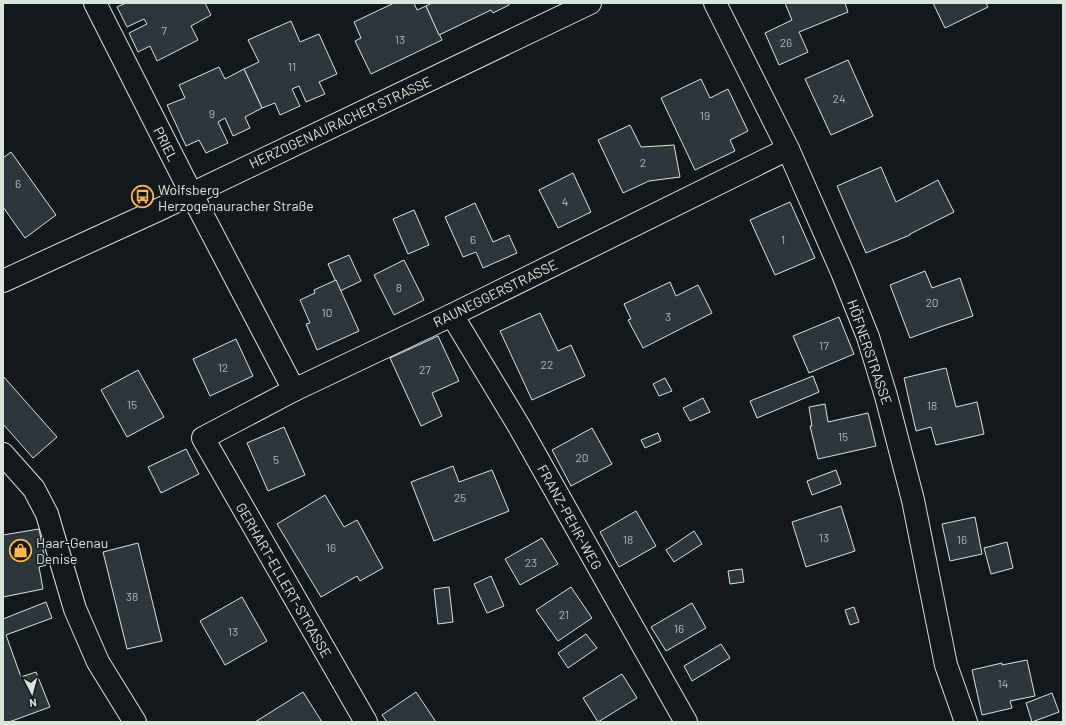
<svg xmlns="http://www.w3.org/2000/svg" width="1066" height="725" font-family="Barlow,sans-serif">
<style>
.building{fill:#2c363c;stroke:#d8e6dc}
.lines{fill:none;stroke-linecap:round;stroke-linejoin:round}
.street-casing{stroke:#d8e6dc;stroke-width:24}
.street{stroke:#14181c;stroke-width:22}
.labels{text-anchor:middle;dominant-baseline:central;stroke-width:3;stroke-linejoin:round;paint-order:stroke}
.number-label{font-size:12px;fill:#adbab4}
.street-label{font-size:14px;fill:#d8e6dc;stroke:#14181c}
.poi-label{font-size:14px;fill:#d8e6dc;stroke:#14181c;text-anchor:start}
</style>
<rect width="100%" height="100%" fill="#14181c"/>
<g class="building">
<polygon points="126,3 205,3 211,15 191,26 198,40 157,61 150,46 138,52 129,33 147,24 144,19 127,27 117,7"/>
<polygon points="394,3 414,3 417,10 426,6 442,40 371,74 355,41 361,38 354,22"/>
<polygon points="432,3 509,3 509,5 493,13 491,10 439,35 426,6"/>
<polygon points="785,3 845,3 848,12 799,32 808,52 779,65 765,33 792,20"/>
<polygon points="933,3 986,3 988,7 945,28"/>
<polygon points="291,21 300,42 319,34 337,74 319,82 325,94 306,102 299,86 292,89 300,106 280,115 275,103 262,108 244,69 259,62 248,40"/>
<polygon points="848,60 873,116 831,135 805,79"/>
<polygon points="219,67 225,79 244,69 262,108 245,117 250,128 233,136 225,118 218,122 228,143 206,153 199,140 186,146 167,105 185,98 179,85"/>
<polygon points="701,79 710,98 728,89 748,131 730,140 735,151 695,170 661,98"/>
<polygon points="630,125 641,147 674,145 680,177 649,181 623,193 598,140"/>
<polygon points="11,152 56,215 25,238 3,207 3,158"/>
<polygon points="881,167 896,202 938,180 954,212 910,234 910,235 866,253 837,186"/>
<polygon points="573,173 591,212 558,228 539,190"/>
<polygon points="790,202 815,258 775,275 750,220"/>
<polygon points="475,203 493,242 509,235 517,253 483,268 476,252 463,257 445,217"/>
<polygon points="414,210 429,245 408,254 393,219"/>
<polygon points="349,255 361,281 340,291 328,264"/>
<polygon points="404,260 424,300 394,315 374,275"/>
<polygon points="925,271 932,288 960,278 973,316 940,327 910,338 890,285"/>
<polygon points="336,280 359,331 317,350 306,324 310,323 300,300 315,293 314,290"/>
<polygon points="670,282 676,296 698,285 712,313 643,348 628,320 631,319 624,304"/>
<polygon points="540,313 558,351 571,345 585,376 532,400 500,331"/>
<polygon points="839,317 854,354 809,373 793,336"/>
<polygon points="438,336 459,381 432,393 442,416 421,426 390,358"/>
<polygon points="236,339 253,376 210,396 193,359"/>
<polygon points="946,368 956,407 977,402 984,434 936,445 931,427 916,431 904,378"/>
<polygon points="138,370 164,417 127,437 101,390"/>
<polygon points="3,376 57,437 33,458 3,424"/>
<polygon points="813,376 819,392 757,418 750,401"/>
<polygon points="665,378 672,391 659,396 653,384"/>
<polygon points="703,398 710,412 690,421 683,408"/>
<polygon points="825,404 828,422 868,413 876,446 818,459 810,426 812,426 809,407"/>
<polygon points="284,427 305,475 268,491 247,443"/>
<polygon points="592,428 612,464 571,486 552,450"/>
<polygon points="658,433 661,441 645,448 641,440"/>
<polygon points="186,449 199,474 161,493 148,467"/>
<polygon points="453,466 459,482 492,470 509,511 434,541 411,482"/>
<polygon points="836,470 841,484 812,495 807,481"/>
<polygon points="325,495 344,527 357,520 383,568 360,581 357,576 321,597 277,524"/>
<polygon points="841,506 855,551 806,567 792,522"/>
<polygon points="636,511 656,546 619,567 600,532"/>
<polygon points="975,517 982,554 950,561 942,524"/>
<polygon points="39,529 46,565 39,567 43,589 3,597 3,535"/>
<polygon points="694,531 702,544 674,562 666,550"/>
<polygon points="542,538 558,564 520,585 505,559"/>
<polygon points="1007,542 1013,568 991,574 984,548"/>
<polygon points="138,543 162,641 127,649 103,552"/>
<polygon points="742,569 744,582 730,584 728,571"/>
<polygon points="491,576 504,606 487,613 474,584"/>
<polygon points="449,587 453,622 438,624 434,589"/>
<polygon points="571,587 592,618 558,641 536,610"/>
<polygon points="242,597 267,641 225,665 200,621"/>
<polygon points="46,602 52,618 6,635 21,677 36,672 50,707 9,722 3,722 3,619"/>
<polygon points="692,603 706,628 666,651 651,627"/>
<polygon points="854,607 859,622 850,625 845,610"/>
<polygon points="586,634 597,648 568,668 558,653"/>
<polygon points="721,644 730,658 692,681 684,666"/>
<polygon points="1027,660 1035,696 1010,701 1012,708 982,715 972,670 1002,663 1002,665"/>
<polygon points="622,674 637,698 598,722 583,698"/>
<polygon points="303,692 322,722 255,722"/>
<polygon points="416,692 436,722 387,722 382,715"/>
<polygon points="1052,693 1059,712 1032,722 1026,703"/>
</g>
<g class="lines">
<defs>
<g id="street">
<polyline points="95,3 191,193 294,390"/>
<polyline points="715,3 788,149 842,272 868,337 886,396 913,500 946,665 966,722"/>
<polyline points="3,281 158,210 590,3"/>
<polyline points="452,315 519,426 686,722"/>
<polyline points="3,454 34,489 47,514 75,609 98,662 135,722"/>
<polyline points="366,722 203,438 294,390 452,315 788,149"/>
</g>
</defs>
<use href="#street" class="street-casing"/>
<use href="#street" class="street"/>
</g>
<defs>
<symbol id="bus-ring" viewBox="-11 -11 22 22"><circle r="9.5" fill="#14181c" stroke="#ffb74d" stroke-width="1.5"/><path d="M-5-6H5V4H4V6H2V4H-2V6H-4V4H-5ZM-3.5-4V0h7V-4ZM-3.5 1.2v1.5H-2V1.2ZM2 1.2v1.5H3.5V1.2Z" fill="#ffb74d"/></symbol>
<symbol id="shop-ring" viewBox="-11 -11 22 22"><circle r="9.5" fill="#14181c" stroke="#ffb74d" stroke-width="1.5"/><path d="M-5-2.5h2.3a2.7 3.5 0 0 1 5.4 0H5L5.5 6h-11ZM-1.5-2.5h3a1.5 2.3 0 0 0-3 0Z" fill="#ffb74d"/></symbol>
</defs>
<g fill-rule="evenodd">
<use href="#bus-ring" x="130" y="184" width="25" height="25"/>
<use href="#shop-ring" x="8" y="538" width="25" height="25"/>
</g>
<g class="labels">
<g class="number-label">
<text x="164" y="30">7</text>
<text x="400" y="39">13</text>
<text x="786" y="42">26</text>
<text x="292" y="66">11</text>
<text x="839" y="98">24</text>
<text x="212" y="113">9</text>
<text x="705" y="115">19</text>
<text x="643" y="162">2</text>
<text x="18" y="183">6</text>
<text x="565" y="201">4</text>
<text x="473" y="239">6</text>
<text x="783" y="239">1</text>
<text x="399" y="287">8</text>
<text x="932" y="302">20</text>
<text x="327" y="312">10</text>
<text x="668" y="316">3</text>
<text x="824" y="345">17</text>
<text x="547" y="364">22</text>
<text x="223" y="367">12</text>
<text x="425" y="369">27</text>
<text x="132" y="404">15</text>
<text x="932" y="405">18</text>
<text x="843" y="436">15</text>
<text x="582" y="457">20</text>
<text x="276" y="459">5</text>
<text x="460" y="497">25</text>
<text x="824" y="537">13</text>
<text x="628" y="539">18</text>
<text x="962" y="539">16</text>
<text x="331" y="547">16</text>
<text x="531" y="562">23</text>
<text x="132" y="596">38</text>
<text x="564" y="614">21</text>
<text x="679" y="628">16</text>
<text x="233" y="631">13</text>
<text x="1003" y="683">14</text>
</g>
<g class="street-label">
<text transform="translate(340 122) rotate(-25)">HERZOGENAURACHER STRASSE</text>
<text transform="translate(166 144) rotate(63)">PRIEL</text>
<text transform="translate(495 293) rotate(-26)">RAUNEGGERSTRASSE</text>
<text transform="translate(870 352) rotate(71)">HÖFNERSTRASSE</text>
<text transform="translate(570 517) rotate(61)">FRANZ-PEHR-WEG</text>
<text transform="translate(284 580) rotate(60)">GERHART-ELLERT-STRASSE</text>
</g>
<g class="poi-label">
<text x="158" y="189">Wolfsberg<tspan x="158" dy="16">Herzogenauracher Straße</tspan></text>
<text x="36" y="542">Haar-Genau<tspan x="36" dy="16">Denise</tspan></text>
</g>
</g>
<rect width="1066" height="725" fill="none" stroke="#d8e6dc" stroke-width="8"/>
<g transform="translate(32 693) rotate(174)" stroke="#14181c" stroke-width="3" paint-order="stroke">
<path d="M0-3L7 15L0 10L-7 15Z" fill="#d8e6dc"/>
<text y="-6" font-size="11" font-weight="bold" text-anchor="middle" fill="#d8e6dc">N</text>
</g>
</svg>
